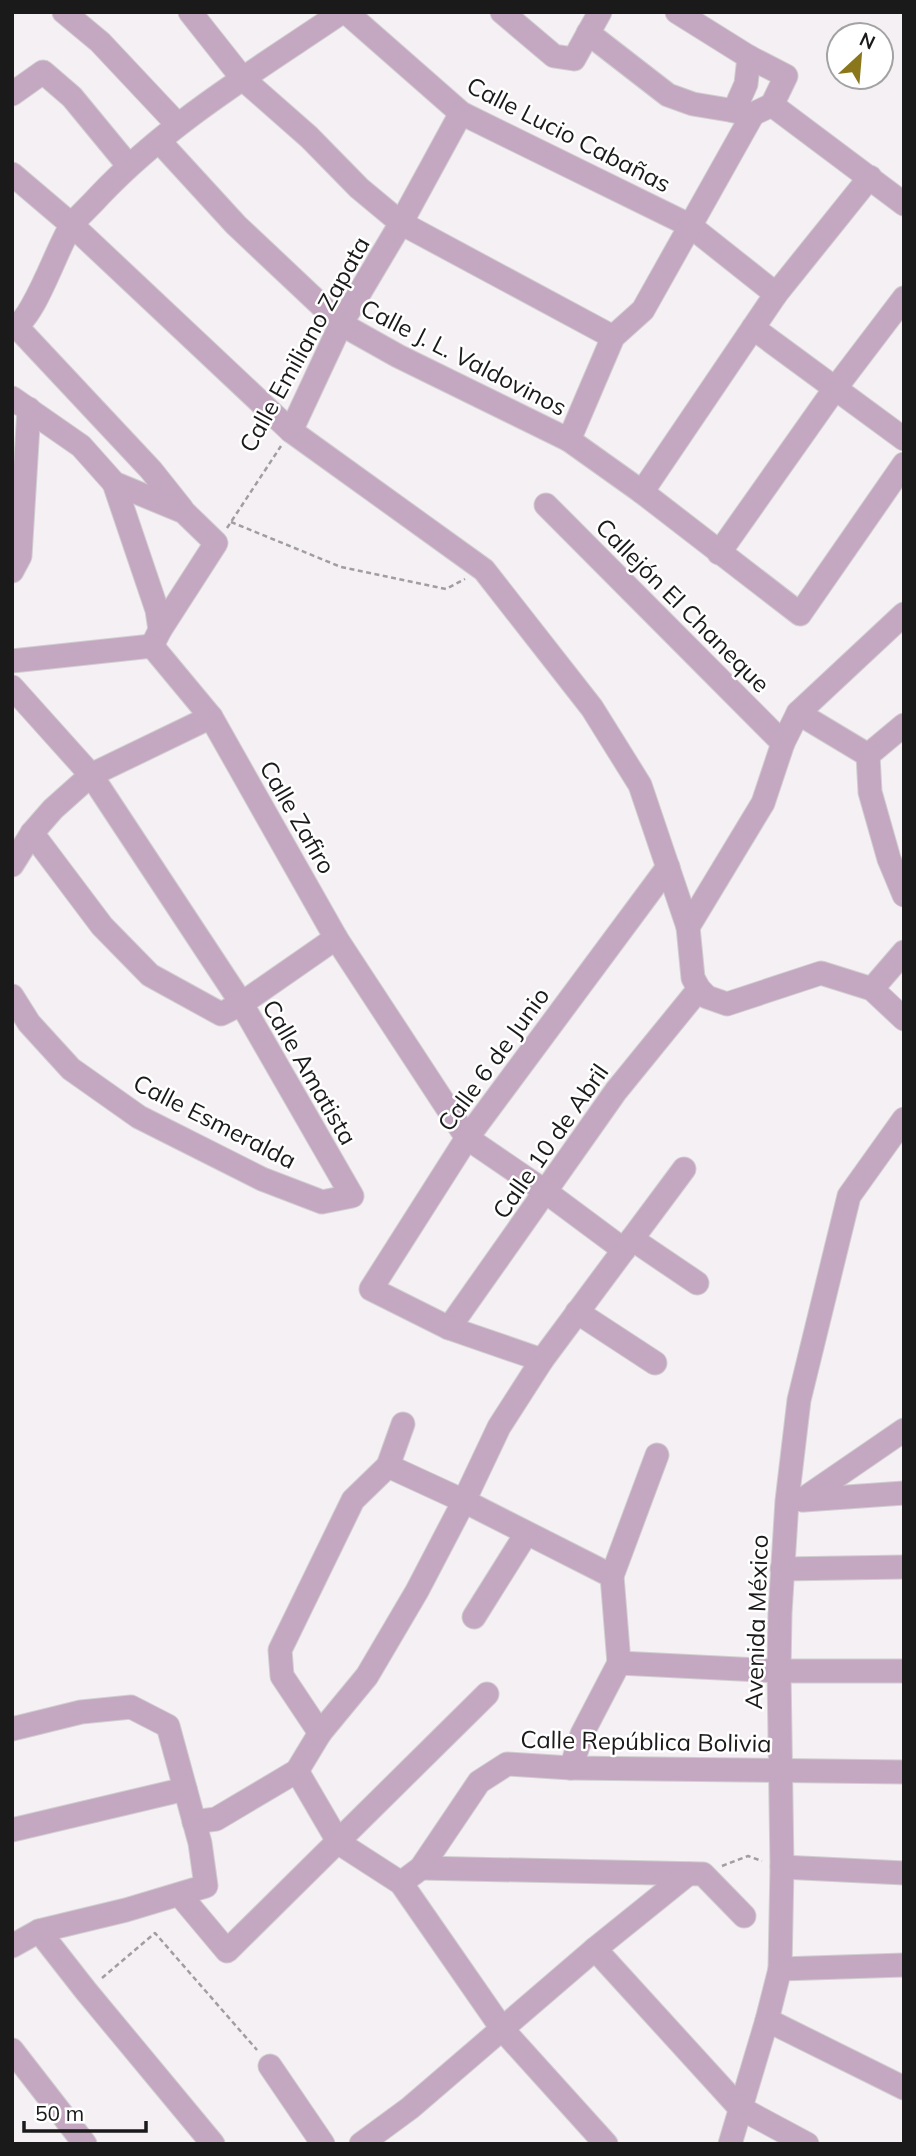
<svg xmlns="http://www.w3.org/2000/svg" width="916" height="2156" font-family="Mulish,sans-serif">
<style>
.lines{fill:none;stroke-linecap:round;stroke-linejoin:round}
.minor-casing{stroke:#d1ced0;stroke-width:25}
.path{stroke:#a19ea1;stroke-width:2.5;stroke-dasharray:5 3.5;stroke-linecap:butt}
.minor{stroke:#c4a7c0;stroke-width:23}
.labels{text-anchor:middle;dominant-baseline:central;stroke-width:5;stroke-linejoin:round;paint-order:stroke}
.street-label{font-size:24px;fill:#1b1a1b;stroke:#fff}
</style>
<rect width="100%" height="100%" fill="#f4f0f3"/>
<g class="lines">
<defs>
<g id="minor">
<polyline points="64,12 100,42 178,125"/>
<polyline points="190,12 243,79 309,137 359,188 401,223 613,337"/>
<polyline points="346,12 461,113 689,225 776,294"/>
<polyline points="502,12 554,56 574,59 600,12"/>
<polyline points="677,12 749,57 786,76 772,105"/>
<polyline points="588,33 668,95 693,104 753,114 772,105 904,204"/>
<polyline points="12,94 43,72 72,97 128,165"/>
<polyline points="734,111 746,84 749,57"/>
<polyline points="159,141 236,225 341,324 398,356 569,440 642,492 800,614 904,464"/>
<polyline points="12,174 72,225 291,431 484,570 592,708 640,785 688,927 693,978 699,989 707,997 727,1004 821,973 872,989 904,1019"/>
<polyline points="17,327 151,470 182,509"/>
<path d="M12,328C34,322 58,243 73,223C81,214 91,205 99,196C169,122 258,69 342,12"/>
<polyline points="753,328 904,439"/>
<polyline points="12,398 81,446 114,483 184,512 216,543 160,630 152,646"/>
<polyline points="291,431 341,324 401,223 461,113"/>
<polyline points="569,440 613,337 643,310 753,114"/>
<polyline points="114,483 157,610 160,630"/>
<polyline points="642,492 776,294 870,177"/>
<polyline points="546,505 783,743"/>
<polyline points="719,553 834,390 904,298"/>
<polyline points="12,571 20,556 29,409"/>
<polyline points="152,646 211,717 336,938 467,1138 546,1192 624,1250"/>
<polyline points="12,661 152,646"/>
<polyline points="12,687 91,775 240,1001 352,1196 322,1202 262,1179 139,1117 71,1069 29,1023 12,996"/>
<polyline points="798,713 868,755 904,725"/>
<polyline points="868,755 870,792 889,859 904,895"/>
<polyline points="32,833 102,926 150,975 221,1014 241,1004 336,938"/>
<polyline points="12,865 32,833 53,809 91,775 211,717"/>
<polyline points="688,927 763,803 783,743 798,713 904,614"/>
<polyline points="872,989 904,952"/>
<polyline points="632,1239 697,1283"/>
<polyline points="577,1312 655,1363"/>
<polyline points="449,1328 616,1091 699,989"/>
<polyline points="542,1360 449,1328 371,1289 467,1138 668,867"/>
<polyline points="388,1466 464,1501 612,1576"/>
<polyline points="802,1500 904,1430"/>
<polyline points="804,1500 904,1493"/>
<polyline points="782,1569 904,1567"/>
<polyline points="474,1617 526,1534"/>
<polyline points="619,1663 779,1671 904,1671"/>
<polyline points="619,1663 612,1576 657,1455"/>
<polyline points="12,1729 81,1712 131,1707 168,1726 200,1843 206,1886 126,1910 39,1931 12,1946"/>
<polyline points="320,1733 282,1676 280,1650 353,1500 388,1466 403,1424"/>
<polyline points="571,1768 582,1734 619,1663"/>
<polyline points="297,1771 339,1843 401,1883 503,2030 606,2144"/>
<polyline points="194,1822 216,1819 297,1771 320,1733 367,1676 417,1591 464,1501 499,1427 542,1360 684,1169"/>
<polyline points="12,1830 185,1789"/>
<polyline points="782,1867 904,1873"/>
<polyline points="421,1868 703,1874 744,1916"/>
<polyline points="401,1883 421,1868 479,1782 507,1764 571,1768 904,1772"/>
<polyline points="180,1895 227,1951 487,1694"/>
<polyline points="39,1931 86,1991 213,2144"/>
<polyline points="595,1949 740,2108 807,2144"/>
<polyline points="780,1969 904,1965"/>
<polyline points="767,2020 904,2088"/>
<polyline points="12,2050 85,2144"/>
<polyline points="270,2066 323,2144"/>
<polyline points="361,2144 410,2108 595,1949 688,1874"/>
<polyline points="730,2144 767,2020 780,1969 782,1867 779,1671 780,1613 787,1501 799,1400 849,1196 904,1119"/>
</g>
</defs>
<use href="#minor" class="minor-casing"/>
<g class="path">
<polyline points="231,522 341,567 446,589 465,579"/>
<polyline points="227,528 281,446"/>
<polyline points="722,1866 748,1856 762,1861"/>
<polyline points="102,1978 155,1933 257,2050"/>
</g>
<use href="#minor" class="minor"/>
</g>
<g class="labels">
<g class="street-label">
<text transform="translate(569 134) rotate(27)">Calle Lucio Cabañas</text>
<text transform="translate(304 344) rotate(-61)">Calle Emiliano Zapata</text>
<text transform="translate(464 357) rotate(27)">Calle J. L. Valdovinos</text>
<text transform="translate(683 605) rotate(45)">Callejón El Chaneque</text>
<text transform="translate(298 817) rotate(60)">Calle Zafiro</text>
<text transform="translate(493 1059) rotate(-54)">Calle 6 de Junio</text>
<text transform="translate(310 1072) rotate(60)">Calle Amatista</text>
<text transform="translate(215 1121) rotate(27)">Calle Esmeralda</text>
<text transform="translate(550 1141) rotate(-55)">Calle 10 de Abril</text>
<text transform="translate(756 1622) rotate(-88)">Avenida México</text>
<text transform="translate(646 1741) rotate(1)">Calle República Bolivia</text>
</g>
</g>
<rect width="916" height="2156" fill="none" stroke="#1b1a1b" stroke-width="28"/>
<g transform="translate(860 56) rotate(26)"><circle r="33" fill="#ffffff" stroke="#a4a3a4" stroke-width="2"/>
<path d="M0-5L12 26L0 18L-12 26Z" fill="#8a771b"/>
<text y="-10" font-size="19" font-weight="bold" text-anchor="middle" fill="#1b1a1b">N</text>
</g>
<path d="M24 2121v10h122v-10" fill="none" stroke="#1b1a1b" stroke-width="3.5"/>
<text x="35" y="2121" font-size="21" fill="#1b1a1b" stroke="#ffffff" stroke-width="5" paint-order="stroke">50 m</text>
</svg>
